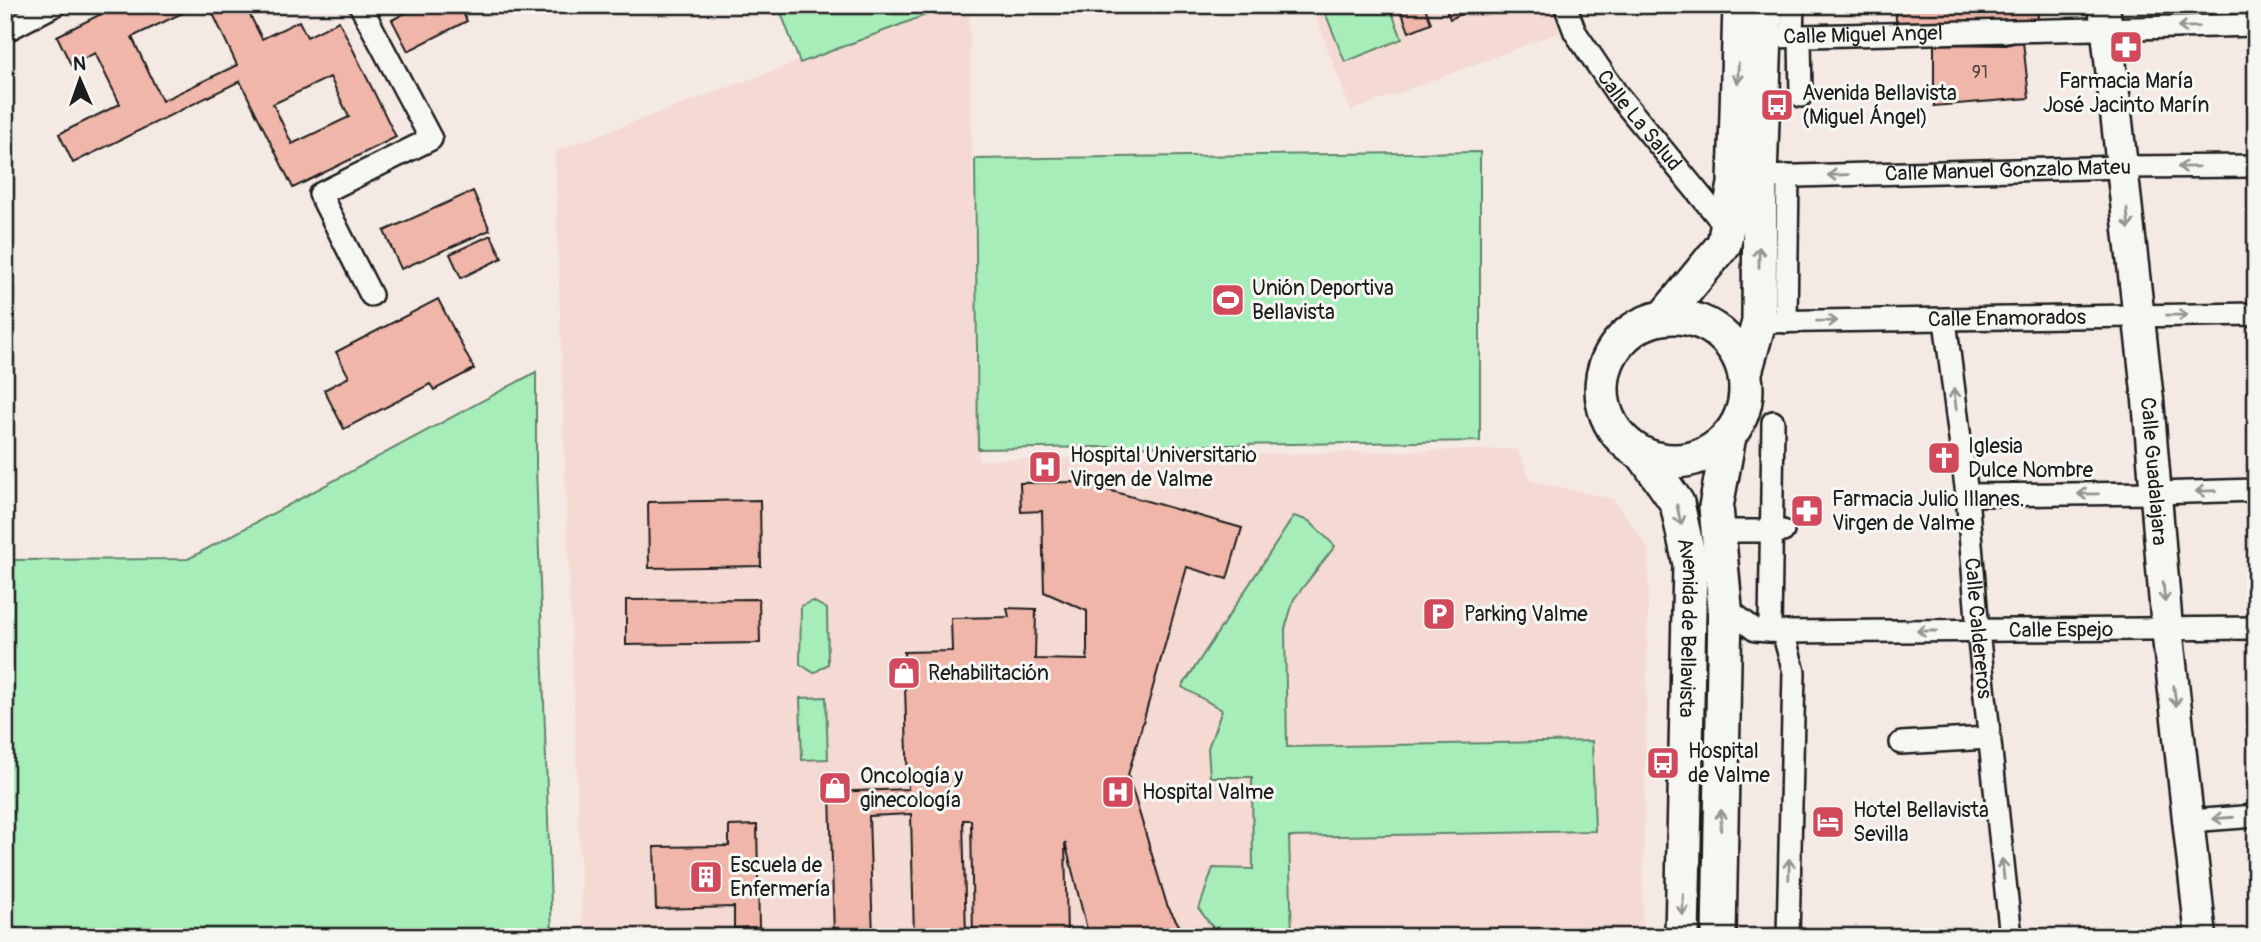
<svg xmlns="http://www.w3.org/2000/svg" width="2261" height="942" font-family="Pangolin,sans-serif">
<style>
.built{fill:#f4dad2}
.green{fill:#a6edba;stroke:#61846b;stroke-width:2}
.building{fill:#f0b6a9;stroke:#1c1c1c;stroke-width:2;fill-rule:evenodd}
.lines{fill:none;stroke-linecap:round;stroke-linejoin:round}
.street-casing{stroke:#1c1c1c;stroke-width:26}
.secondary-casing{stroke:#1c1c1c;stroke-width:35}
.primary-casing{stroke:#1c1c1c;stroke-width:38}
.street{stroke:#f6f6f2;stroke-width:21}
.secondary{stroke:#f6f6f2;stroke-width:30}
.primary{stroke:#f6f6f2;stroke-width:33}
.oneway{stroke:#949492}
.labels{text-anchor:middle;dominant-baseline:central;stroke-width:6;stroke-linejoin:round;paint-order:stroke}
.number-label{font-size:18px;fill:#51423f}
.street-label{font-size:21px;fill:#1c1c1c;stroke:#f6f6f2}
.poi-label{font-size:21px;fill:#1c1c1c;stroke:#f6f6f2;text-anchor:start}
</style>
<rect width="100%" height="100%" fill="#f5e9e3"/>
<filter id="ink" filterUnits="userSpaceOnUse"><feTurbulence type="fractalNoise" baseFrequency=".0143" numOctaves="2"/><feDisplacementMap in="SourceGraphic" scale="14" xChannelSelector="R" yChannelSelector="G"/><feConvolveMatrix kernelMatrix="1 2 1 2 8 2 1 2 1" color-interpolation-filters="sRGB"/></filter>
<g filter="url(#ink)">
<g class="built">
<polygon points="952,5 969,5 978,460 1517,449 1531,481 1613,499 1649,549 1642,937 583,937 565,474 555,151"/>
<polygon points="1311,5 1576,5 1582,19 1565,30 1351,111"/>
</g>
<g class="green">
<polygon points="778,5 952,5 800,63"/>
<polygon points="1322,5 1389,5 1402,39 1345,62"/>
<polygon points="1480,152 1480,441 978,449 975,159"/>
<polygon points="536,372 536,466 552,937 5,937 5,560 188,559"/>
<polygon points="1294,516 1309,521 1335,546 1294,599 1285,629 1287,747 1592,741 1595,831 1289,837 1292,937 1220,937 1199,909 1213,868 1253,869 1252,777 1210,777 1208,748 1222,710 1182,687"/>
<polygon points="813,601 827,609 828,664 814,673 800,664 801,606"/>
<polygon points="826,697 828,759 802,760 800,698"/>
</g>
<g class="building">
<path d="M119,5H199L132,37L162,101L237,65L209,5H245L262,39L299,21L307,37L339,21L396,137L293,188L240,81L73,163L59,134L120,104L95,53L71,65L57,36ZM330,77L349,117L292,144L273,104Z"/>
<polygon points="420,5 459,5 467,21 408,51 392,20"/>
<polygon points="1399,5 1424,5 1431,23 1409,32"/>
<polygon points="1444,5 1470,5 1472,10 1450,19"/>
<polygon points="1895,5 2037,5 2039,31 1897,34"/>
<polygon points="2023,41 2029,98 1934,106 1934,44 2006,45"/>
<polygon points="473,191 490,230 401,269 384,231"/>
<polygon points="491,235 502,258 461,278 450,254"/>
<polygon points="438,299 474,369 434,390 430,384 344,429 324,390 349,377 336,352"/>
<polygon points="1080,482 1242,528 1227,579 1187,567 1128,775 1167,905 1186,937 1089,937 1065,842 1067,937 973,937 971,820 963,820 966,937 914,937 911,814 869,816 873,937 834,937 830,792 908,789 904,652 952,651 951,618 1009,617 1007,608 1036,609 1035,659 1087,660 1087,611 1044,592 1042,511 1021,512 1020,483"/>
<polygon points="760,500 761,566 649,568 648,502"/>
<polygon points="759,599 760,643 626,645 626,600"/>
<polygon points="757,825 759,927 734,928 734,907 656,909 654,847 729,846 729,826"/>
</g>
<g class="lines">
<defs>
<g id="street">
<polyline points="360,5 431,139 320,194 371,295"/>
<path id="s1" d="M1565,5L1575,32L1617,94L1727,228"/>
<polyline points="5,31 55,5"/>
<polyline points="1792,36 1793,5"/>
<polyline points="1800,36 1801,96"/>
<path id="s2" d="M1765,37L2256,25"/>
<path id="s3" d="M1760,177L2122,167L2256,166"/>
<path id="s4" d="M1945,320L1967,495L1978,631L2011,937"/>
<path id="s5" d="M1759,322L2256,314"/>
<polyline points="1786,322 1788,176"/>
<polyline points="1967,495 2156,493 2256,490"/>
<polyline points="1718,531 1783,531"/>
<polyline points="1725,607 1755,630 1783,632 1794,672 1788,937"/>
<polyline points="1770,631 1773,422"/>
<path id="s6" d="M1783,632L2256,628"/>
<polyline points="1901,743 1989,738"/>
<polyline points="2190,821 2256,816"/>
</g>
<g id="secondary">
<path id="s7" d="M2104,5L2148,400L2167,628L2201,937"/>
</g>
<g id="primary">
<circle cx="1674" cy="389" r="72"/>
<polyline points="1664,317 1724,244 1735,184 1740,5"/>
<polyline points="1745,372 1759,322 1760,177 1766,5"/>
<path id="s8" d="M1645,457L1677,503L1690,564L1682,937"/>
<polyline points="1719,937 1725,607 1716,507 1729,436"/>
</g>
</defs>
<use href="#street" class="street-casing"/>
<use href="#secondary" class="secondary-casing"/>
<use href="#primary" class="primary-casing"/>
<use href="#street" class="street"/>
<use href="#secondary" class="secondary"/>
<use href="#primary" class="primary"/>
</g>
<defs><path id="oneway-shaft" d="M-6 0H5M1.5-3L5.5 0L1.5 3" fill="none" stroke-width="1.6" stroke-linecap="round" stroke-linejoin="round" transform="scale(1.75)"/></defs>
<g class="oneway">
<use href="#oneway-shaft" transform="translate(2188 27) rotate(178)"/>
<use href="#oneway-shaft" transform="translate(1738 73) rotate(92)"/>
<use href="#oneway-shaft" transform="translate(2188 167) rotate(179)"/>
<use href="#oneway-shaft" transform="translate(1838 175) rotate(178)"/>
<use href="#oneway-shaft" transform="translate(2128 219) rotate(84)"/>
<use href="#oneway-shaft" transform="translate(1759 257) rotate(-90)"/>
<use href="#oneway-shaft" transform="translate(2177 315) rotate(-1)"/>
<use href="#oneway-shaft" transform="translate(1827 321) rotate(-1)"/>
<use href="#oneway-shaft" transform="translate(1955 399) rotate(-97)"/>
<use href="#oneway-shaft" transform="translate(2206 491) rotate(178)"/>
<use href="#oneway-shaft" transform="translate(2088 494) rotate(179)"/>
<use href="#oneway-shaft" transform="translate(1679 515) rotate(78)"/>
<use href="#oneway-shaft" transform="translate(2164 592) rotate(85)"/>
<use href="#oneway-shaft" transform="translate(1927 631) rotate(180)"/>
<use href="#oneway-shaft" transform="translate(2175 696) rotate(83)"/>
<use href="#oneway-shaft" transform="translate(2223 818) rotate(176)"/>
<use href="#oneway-shaft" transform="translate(1721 820) rotate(-89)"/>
<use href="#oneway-shaft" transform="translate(1789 869) rotate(-89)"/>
<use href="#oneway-shaft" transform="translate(2003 869) rotate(-96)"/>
<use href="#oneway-shaft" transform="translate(1683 905) rotate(91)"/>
</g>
</g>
<defs>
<symbol id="pharmacy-square" viewBox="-11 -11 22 22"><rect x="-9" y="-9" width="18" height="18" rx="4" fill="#d1495b" stroke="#f6f6f2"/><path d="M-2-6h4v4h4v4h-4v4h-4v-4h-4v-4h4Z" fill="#fff"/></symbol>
<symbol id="bus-square" viewBox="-11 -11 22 22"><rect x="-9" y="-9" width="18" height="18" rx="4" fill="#d1495b" stroke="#f6f6f2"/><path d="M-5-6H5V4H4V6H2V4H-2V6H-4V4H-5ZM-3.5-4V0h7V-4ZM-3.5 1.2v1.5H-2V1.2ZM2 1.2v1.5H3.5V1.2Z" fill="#fff"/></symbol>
<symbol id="stadium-square" viewBox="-11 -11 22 22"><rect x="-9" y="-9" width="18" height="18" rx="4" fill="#d1495b" stroke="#f6f6f2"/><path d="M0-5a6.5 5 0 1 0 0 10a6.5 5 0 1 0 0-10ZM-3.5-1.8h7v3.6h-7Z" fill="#fff"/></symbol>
<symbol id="church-square" viewBox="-11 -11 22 22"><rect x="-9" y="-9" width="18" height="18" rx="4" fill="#d1495b" stroke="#f6f6f2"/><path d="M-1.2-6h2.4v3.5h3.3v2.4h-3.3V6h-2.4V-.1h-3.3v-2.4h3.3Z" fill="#fff"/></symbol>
<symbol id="hospital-square" viewBox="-11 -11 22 22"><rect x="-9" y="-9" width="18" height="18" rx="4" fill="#d1495b" stroke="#f6f6f2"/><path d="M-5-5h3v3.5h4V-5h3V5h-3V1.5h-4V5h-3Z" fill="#fff"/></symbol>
<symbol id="parking-square" viewBox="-11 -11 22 22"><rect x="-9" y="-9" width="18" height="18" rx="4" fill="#d1495b" stroke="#f6f6f2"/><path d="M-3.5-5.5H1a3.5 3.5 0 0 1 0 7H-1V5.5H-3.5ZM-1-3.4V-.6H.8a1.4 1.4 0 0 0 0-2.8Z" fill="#fff"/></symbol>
<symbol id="shop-square" viewBox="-11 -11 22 22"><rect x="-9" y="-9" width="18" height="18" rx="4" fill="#d1495b" stroke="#f6f6f2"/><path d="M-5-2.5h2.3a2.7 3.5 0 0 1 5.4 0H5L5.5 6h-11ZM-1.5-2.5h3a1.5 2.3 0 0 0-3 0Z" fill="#fff"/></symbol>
<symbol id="hotel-square" viewBox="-11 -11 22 22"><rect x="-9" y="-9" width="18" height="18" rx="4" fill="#d1495b" stroke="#f6f6f2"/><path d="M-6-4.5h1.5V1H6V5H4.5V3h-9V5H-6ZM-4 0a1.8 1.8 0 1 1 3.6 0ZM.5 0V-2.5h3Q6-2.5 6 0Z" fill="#fff"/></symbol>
<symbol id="building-square" viewBox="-11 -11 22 22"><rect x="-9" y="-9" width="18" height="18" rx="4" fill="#d1495b" stroke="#f6f6f2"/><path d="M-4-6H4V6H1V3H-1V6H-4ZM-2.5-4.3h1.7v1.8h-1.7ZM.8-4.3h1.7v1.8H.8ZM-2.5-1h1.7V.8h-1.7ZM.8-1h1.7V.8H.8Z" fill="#fff"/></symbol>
</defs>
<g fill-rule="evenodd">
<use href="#pharmacy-square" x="2107" y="28" width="38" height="38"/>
<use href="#bus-square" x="1758" y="86" width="38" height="38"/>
<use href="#stadium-square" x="1209" y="281" width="38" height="38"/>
<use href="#church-square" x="1925" y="439" width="38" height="38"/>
<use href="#hospital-square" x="1026" y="448" width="38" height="38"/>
<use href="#pharmacy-square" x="1788" y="492" width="38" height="38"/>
<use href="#parking-square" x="1420" y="595" width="38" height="38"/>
<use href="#shop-square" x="885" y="654" width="38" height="38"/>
<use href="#bus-square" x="1644" y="744" width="38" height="38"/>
<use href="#shop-square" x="816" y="769" width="38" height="38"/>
<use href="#hospital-square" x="1099" y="773" width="38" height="38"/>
<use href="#hotel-square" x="1809" y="803" width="38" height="38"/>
<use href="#building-square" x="687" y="858" width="38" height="38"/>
</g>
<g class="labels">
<g class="number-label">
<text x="1980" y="72">91</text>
</g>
<g class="street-label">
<text stroke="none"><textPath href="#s2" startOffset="98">Calle Miguel Ángel</textPath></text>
<text stroke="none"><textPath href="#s1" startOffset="138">Calle La Salud</textPath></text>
<text stroke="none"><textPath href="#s3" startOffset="248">Calle Manuel Gonzalo Mateu</textPath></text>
<text stroke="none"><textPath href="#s5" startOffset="248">Calle Enamorados</textPath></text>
<text stroke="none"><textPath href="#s7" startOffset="469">Calle Guadalajara</textPath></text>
<text stroke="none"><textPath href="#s4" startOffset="310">Calle Caldereros</textPath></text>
<text stroke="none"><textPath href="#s8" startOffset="182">Avenida de Bellavista</textPath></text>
<text stroke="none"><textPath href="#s6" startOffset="278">Calle Espejo</textPath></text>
</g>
<g class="poi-label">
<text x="2126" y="81" text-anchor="middle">Farmacia María<tspan x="2126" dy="24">José Jacinto Marín</tspan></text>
<text x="1802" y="93">Avenida Bellavista<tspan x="1802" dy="24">(Miguel Ángel)</tspan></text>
<text x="1252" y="288">Unión Deportiva<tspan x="1252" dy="24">Bellavista</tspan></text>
<text x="1968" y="446">Iglesia<tspan x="1968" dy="24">Dulce Nombre</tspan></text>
<text x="1070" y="455">Hospital Universitario<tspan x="1070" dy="24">Virgen de Valme</tspan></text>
<text x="1832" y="499">Farmacia Julio Illanes.<tspan x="1832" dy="24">Virgen de Valme</tspan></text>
<text x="1464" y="614">Parking Valme</text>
<text x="928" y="673">Rehabilitación</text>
<text x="1688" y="751">Hospital<tspan x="1688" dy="24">de Valme</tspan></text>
<text x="860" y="776">Oncología y<tspan x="860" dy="24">ginecología</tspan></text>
<text x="1142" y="792">Hospital Valme</text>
<text x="1853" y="810">Hotel Bellavista<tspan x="1853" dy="24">Sevilla</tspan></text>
<text x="730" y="865">Escuela de<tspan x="730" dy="24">Enfermería</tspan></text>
</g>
</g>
<rect width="2261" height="942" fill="none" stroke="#f6f6f2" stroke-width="28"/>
<rect x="14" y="14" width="2233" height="914" fill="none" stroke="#1c1c1c" stroke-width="2.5" filter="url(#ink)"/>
<g transform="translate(80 80) rotate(358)" stroke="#f6f6f2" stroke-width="5" paint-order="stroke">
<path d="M0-5L12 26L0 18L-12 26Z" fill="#1c1c1c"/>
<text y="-10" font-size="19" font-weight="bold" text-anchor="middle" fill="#1c1c1c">N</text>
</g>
</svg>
